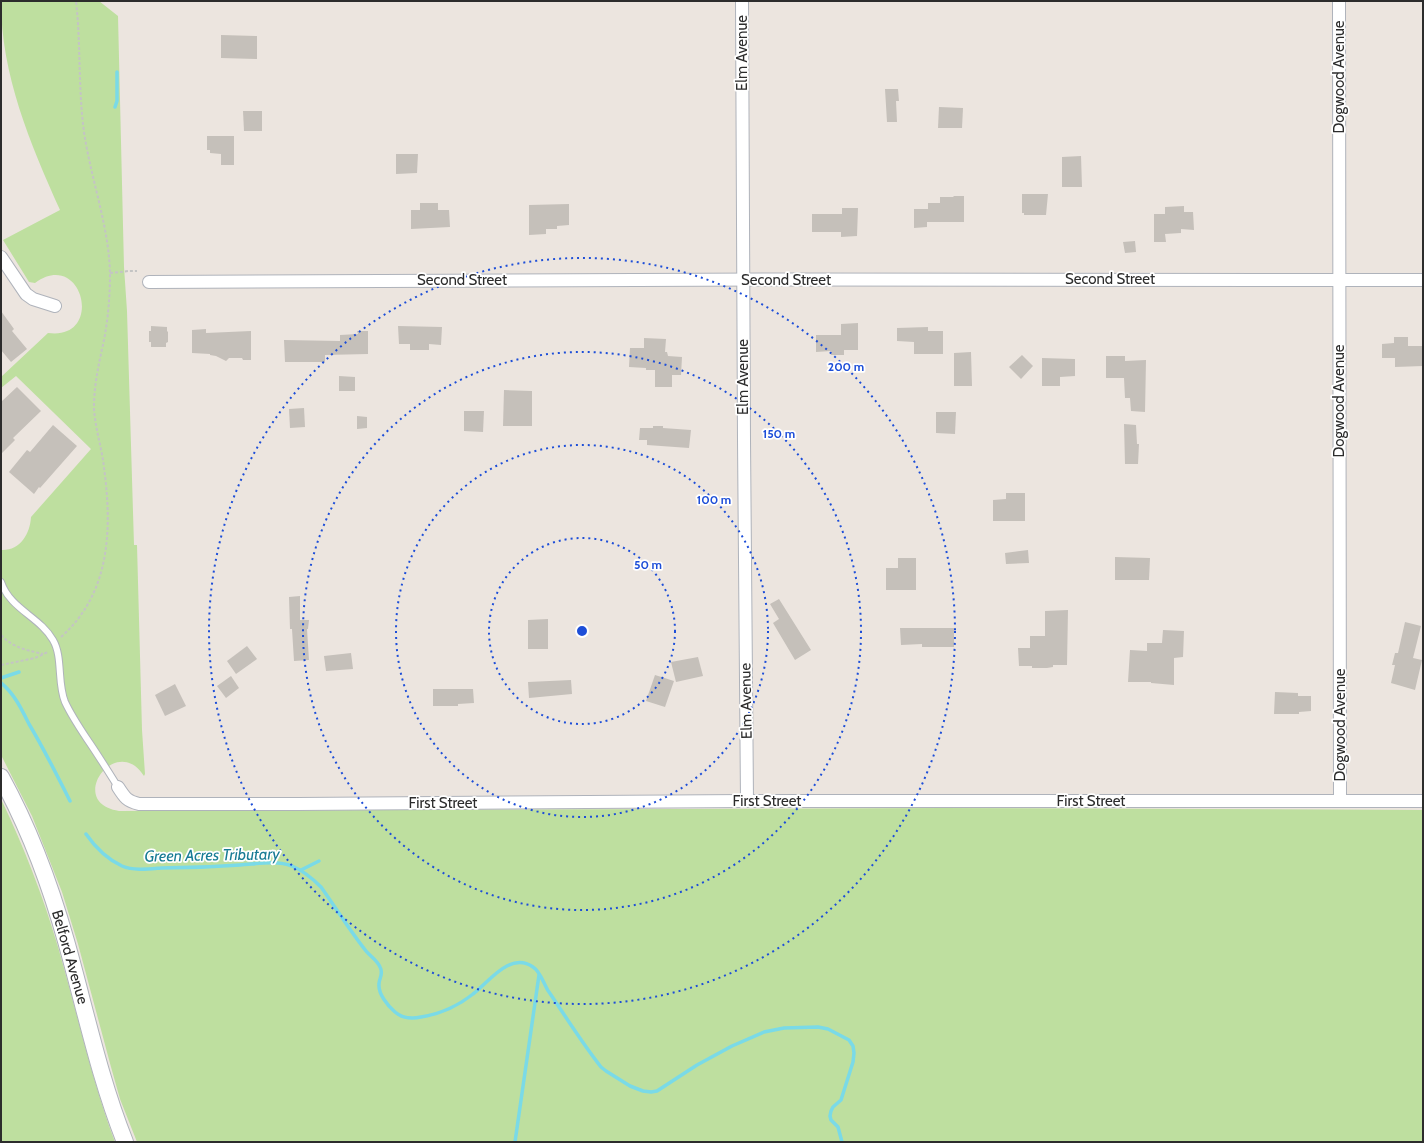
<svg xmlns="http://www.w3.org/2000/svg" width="1424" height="1143" font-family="Cabin,sans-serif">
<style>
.green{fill:#bedf9f}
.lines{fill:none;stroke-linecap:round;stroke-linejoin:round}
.stream{stroke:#7adae7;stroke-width:3.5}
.building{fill:#c5c0ba}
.service-casing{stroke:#afb3bb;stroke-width:8}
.minor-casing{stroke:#afb3bb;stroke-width:14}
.secondary-casing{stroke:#afb3bb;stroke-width:18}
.path{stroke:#c4c4c4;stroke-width:2;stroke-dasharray:3 2;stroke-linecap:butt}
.service{stroke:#fff;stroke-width:6}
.minor{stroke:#fff;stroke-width:12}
.secondary{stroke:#fff;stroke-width:16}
.ring{fill:none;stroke:#1d4ed8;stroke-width:2;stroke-dasharray:2 4}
.labels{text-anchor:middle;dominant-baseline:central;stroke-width:3.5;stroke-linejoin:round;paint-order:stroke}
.street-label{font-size:15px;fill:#2c2c2c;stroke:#fff}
.water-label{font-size:16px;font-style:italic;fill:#177b94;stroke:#fff}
.centre{fill:#1d4ed8;stroke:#fff;stroke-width:2}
.ring-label{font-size:12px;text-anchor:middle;font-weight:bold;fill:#1d4ed8;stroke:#fff;stroke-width:3.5;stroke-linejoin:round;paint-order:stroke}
</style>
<rect width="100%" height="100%" fill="#ece5df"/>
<g class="green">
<path d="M1,1H99L118,16L124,267L127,311L134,545H137L142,730L145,774L144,776C116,732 65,803 119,811L942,808L1423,810V1142H137L120,1099L111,1067L78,944L62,892L32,816L1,755V550C20,551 30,534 31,517L91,449L16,376L1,388V377L48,333C105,341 83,248 35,283L29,282L3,240L60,210C30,143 1,75 1,1Z"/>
<path d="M1,799C24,847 43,896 58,947C77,1012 91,1078 115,1142H1Z"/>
</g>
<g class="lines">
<g class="stream">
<polyline points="115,107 117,101 117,72"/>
<polyline points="1,678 19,672"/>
<path d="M1,683C14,693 22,710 29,724C44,749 57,775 70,801"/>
<path d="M86,834C95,847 107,859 122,866C134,871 149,869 161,868C188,868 214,867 240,865C257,864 276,860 292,866C304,871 312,878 321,887C336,908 350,931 366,951C371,957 377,960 380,967C384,974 379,978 379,984C378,994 388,1006 395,1012C402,1018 412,1019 421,1017C440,1014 458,1006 473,994C489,982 510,951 533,967C541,972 544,985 549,992C566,1017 582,1043 601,1067L606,1071L630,1086L643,1091L651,1092L657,1091L697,1065L732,1046L764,1032L784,1028L818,1027L828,1029L849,1040L853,1046L854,1053L853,1062L841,1100L833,1107L831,1111L830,1116L831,1120L838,1127L842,1142"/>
<polyline points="301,870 319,861"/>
<polyline points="515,1142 539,975"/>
</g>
</g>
<g class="building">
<polygon points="221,35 257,36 257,59 221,58"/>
<polygon points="885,89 898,89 899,101 896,101 897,122 887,122"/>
<polygon points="939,107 963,108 962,128 938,128"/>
<polygon points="243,111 262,111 262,131 244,131"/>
<polygon points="207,136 234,136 234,165 221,165 221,154 210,153 210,150 207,150"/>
<polygon points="396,154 418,154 417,173 396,174"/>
<polygon points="1081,156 1082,187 1062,187 1062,157"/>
<polygon points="1022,194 1048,194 1046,215 1024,215 1024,213 1022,213"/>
<polygon points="953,196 964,196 964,222 927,222 927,227 914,228 914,209 928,209 928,203 940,203 940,197 954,197"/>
<polygon points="420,203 438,203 438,210 449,210 450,227 411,229 411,210 420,210"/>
<polygon points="569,204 569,225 557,226 557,229 546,229 546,234 529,235 529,205"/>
<polygon points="1184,206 1184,212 1193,212 1194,230 1181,229 1181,233 1165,234 1166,242 1154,242 1154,214 1165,214 1165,207"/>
<polygon points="842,208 858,208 857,236 841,237 841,232 812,232 812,214 842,214"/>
<polygon points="1135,241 1136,252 1125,253 1123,242"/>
<polygon points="1,311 14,329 12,331 27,349 11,362 1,350"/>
<polygon points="858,323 858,350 844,350 844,355 831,355 831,351 816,352 816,335 841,335 841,324"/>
<polygon points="151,326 167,327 167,331 168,332 168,342 166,343 166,347 151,347 151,342 149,342 149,331 151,331"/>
<polygon points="398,326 442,327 441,345 429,344 429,350 410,350 410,344 399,344"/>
<polygon points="928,327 928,331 943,331 943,354 914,354 914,342 897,341 897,328"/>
<polygon points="206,329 206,333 251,331 251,360 243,360 242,358 229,358 226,361 216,356 210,355 210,354 192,353 192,330"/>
<polygon points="357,331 368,331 368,354 325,355 325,362 285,362 284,340 340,341 340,335 358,334"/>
<polygon points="1394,337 1408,337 1408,346 1423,346 1423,366 1395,367 1395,358 1382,358 1382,344 1394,343"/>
<polygon points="644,338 666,339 665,352 667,352 668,356 682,357 681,375 672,375 672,387 655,387 655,370 646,370 646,368 629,367 630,348 644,348"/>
<polygon points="971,352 972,386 954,386 954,353"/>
<polygon points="1022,355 1033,366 1021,379 1009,367"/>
<polygon points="1106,356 1125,356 1125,361 1146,360 1145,412 1131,411 1130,398 1125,398 1124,378 1106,378"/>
<polygon points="1042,358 1075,359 1075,376 1060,377 1060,386 1042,386"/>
<polygon points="339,376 355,377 355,391 339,391"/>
<polygon points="17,387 41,411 13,438 15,440 1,454 1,402"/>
<polygon points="504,390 532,391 532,426 503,426"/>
<polygon points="304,408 305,427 290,428 289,409"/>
<polygon points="464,411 484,411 483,432 464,431"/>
<polygon points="936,412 956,412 955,434 936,433"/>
<polygon points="357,416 367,417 367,428 357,429"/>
<polygon points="1124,424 1136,425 1137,444 1139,444 1138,464 1125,464"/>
<polygon points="53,425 77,446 40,488 39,487 34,494 9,472 27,450 30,452"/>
<polygon points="653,426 663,426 663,428 691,430 689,448 647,445 647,440 639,440 640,428 653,428"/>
<polygon points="1006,493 1025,493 1025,521 993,521 993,500 1006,499"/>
<polygon points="1028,550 1029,563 1006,564 1005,553"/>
<polygon points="1115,557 1150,558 1149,580 1115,580"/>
<polygon points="898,558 916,558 916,590 886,590 886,568 898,568"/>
<polygon points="300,596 300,620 309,620 308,629 307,629 309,660 294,661 292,629 290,629 289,597"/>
<polygon points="779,599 811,650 795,660 773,623 779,619 770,604"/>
<polygon points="1068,610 1067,665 1053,665 1053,667 1047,668 1032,668 1032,666 1019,666 1018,648 1030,648 1030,636 1045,636 1045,611"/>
<polygon points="548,619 548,649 528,649 528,620"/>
<polygon points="1405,622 1421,626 1413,658 1422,660 1415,690 1391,683 1395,665 1392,665 1395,653 1398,653"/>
<polygon points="900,628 954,628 954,647 922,647 922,644 901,645"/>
<polygon points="1163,630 1184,631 1183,657 1174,658 1174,685 1151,683 1151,682 1128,682 1130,650 1147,651 1147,643 1162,643"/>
<polygon points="247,646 257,659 236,674 227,661"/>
<polygon points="351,653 353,669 326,671 324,656"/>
<polygon points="698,657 703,676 676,682 671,662"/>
<polygon points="655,675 674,681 665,707 646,701"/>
<polygon points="231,676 239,688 226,698 217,686"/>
<polygon points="571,680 572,694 529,698 528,682"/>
<polygon points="175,684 186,706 165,716 155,695"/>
<polygon points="433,689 473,689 474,703 458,704 458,706 433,706"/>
<polygon points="1275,692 1298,693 1298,696 1311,696 1311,711 1299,712 1299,714 1274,714"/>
</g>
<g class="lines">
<defs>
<path id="service" d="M1,582C10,609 40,617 53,640C63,657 57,683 65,702C71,715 79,727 87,739C98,755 108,771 118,787"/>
<g id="minor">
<polyline points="742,1 744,440 747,801"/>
<polyline points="1339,1 1340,801"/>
<polyline points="1,257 26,294 33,299 55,306"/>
<path d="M149,282C574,278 998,280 1423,280"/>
<path d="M118,787C125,798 127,801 139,804H298L747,801H1423"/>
</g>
<path id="secondary" d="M1,777C29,828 50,884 66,941C85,1008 99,1077 125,1142"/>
</defs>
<use href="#service" class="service-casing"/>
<use href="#minor" class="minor-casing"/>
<use href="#secondary" class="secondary-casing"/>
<g class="path">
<polyline points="110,273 129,271 137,271"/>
<path d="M1,635C13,648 27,650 43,654"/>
<path d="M61,637C113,591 112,523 103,460C100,442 95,426 94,408C94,384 99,363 104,340C108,319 110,296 110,274C109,226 91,180 84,132C78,88 81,45 76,1"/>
<polyline points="1,665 35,658 48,652"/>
</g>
<use href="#service" class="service"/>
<use href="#minor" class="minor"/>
<use href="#secondary" class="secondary"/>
</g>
<g class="ring">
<circle cx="582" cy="631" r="93"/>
<circle cx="582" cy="631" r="186"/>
<circle cx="582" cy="631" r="279"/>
<circle cx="582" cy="631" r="373"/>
</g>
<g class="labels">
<g class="street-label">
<text transform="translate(742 53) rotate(-90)">Elm Avenue</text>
<text transform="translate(1339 77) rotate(-90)">Dogwood Avenue</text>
<text x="1110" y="279">Second Street</text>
<text x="462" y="280">Second Street</text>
<text x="786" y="280">Second Street</text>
<text transform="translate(743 377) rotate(-90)">Elm Avenue</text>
<text transform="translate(1339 401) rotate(-90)">Dogwood Avenue</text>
<text transform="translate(746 701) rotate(-91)">Elm Avenue</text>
<text transform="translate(1340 725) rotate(-90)">Dogwood Avenue</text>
<text x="767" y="801">First Street</text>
<text x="1091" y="801">First Street</text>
<text x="443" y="803">First Street</text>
<text transform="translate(70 957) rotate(74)">Belford Avenue</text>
</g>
<g class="water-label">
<text transform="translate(212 855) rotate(-1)">Green Acres Tributary</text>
</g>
</g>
<circle cx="582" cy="631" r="6" class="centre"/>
<g class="ring-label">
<text x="846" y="371">200 m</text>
<text x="779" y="438">150 m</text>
<text x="714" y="504">100 m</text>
<text x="648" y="569">50 m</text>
</g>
<rect width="1424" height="1143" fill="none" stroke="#2c2c2c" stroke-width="4"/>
</svg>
